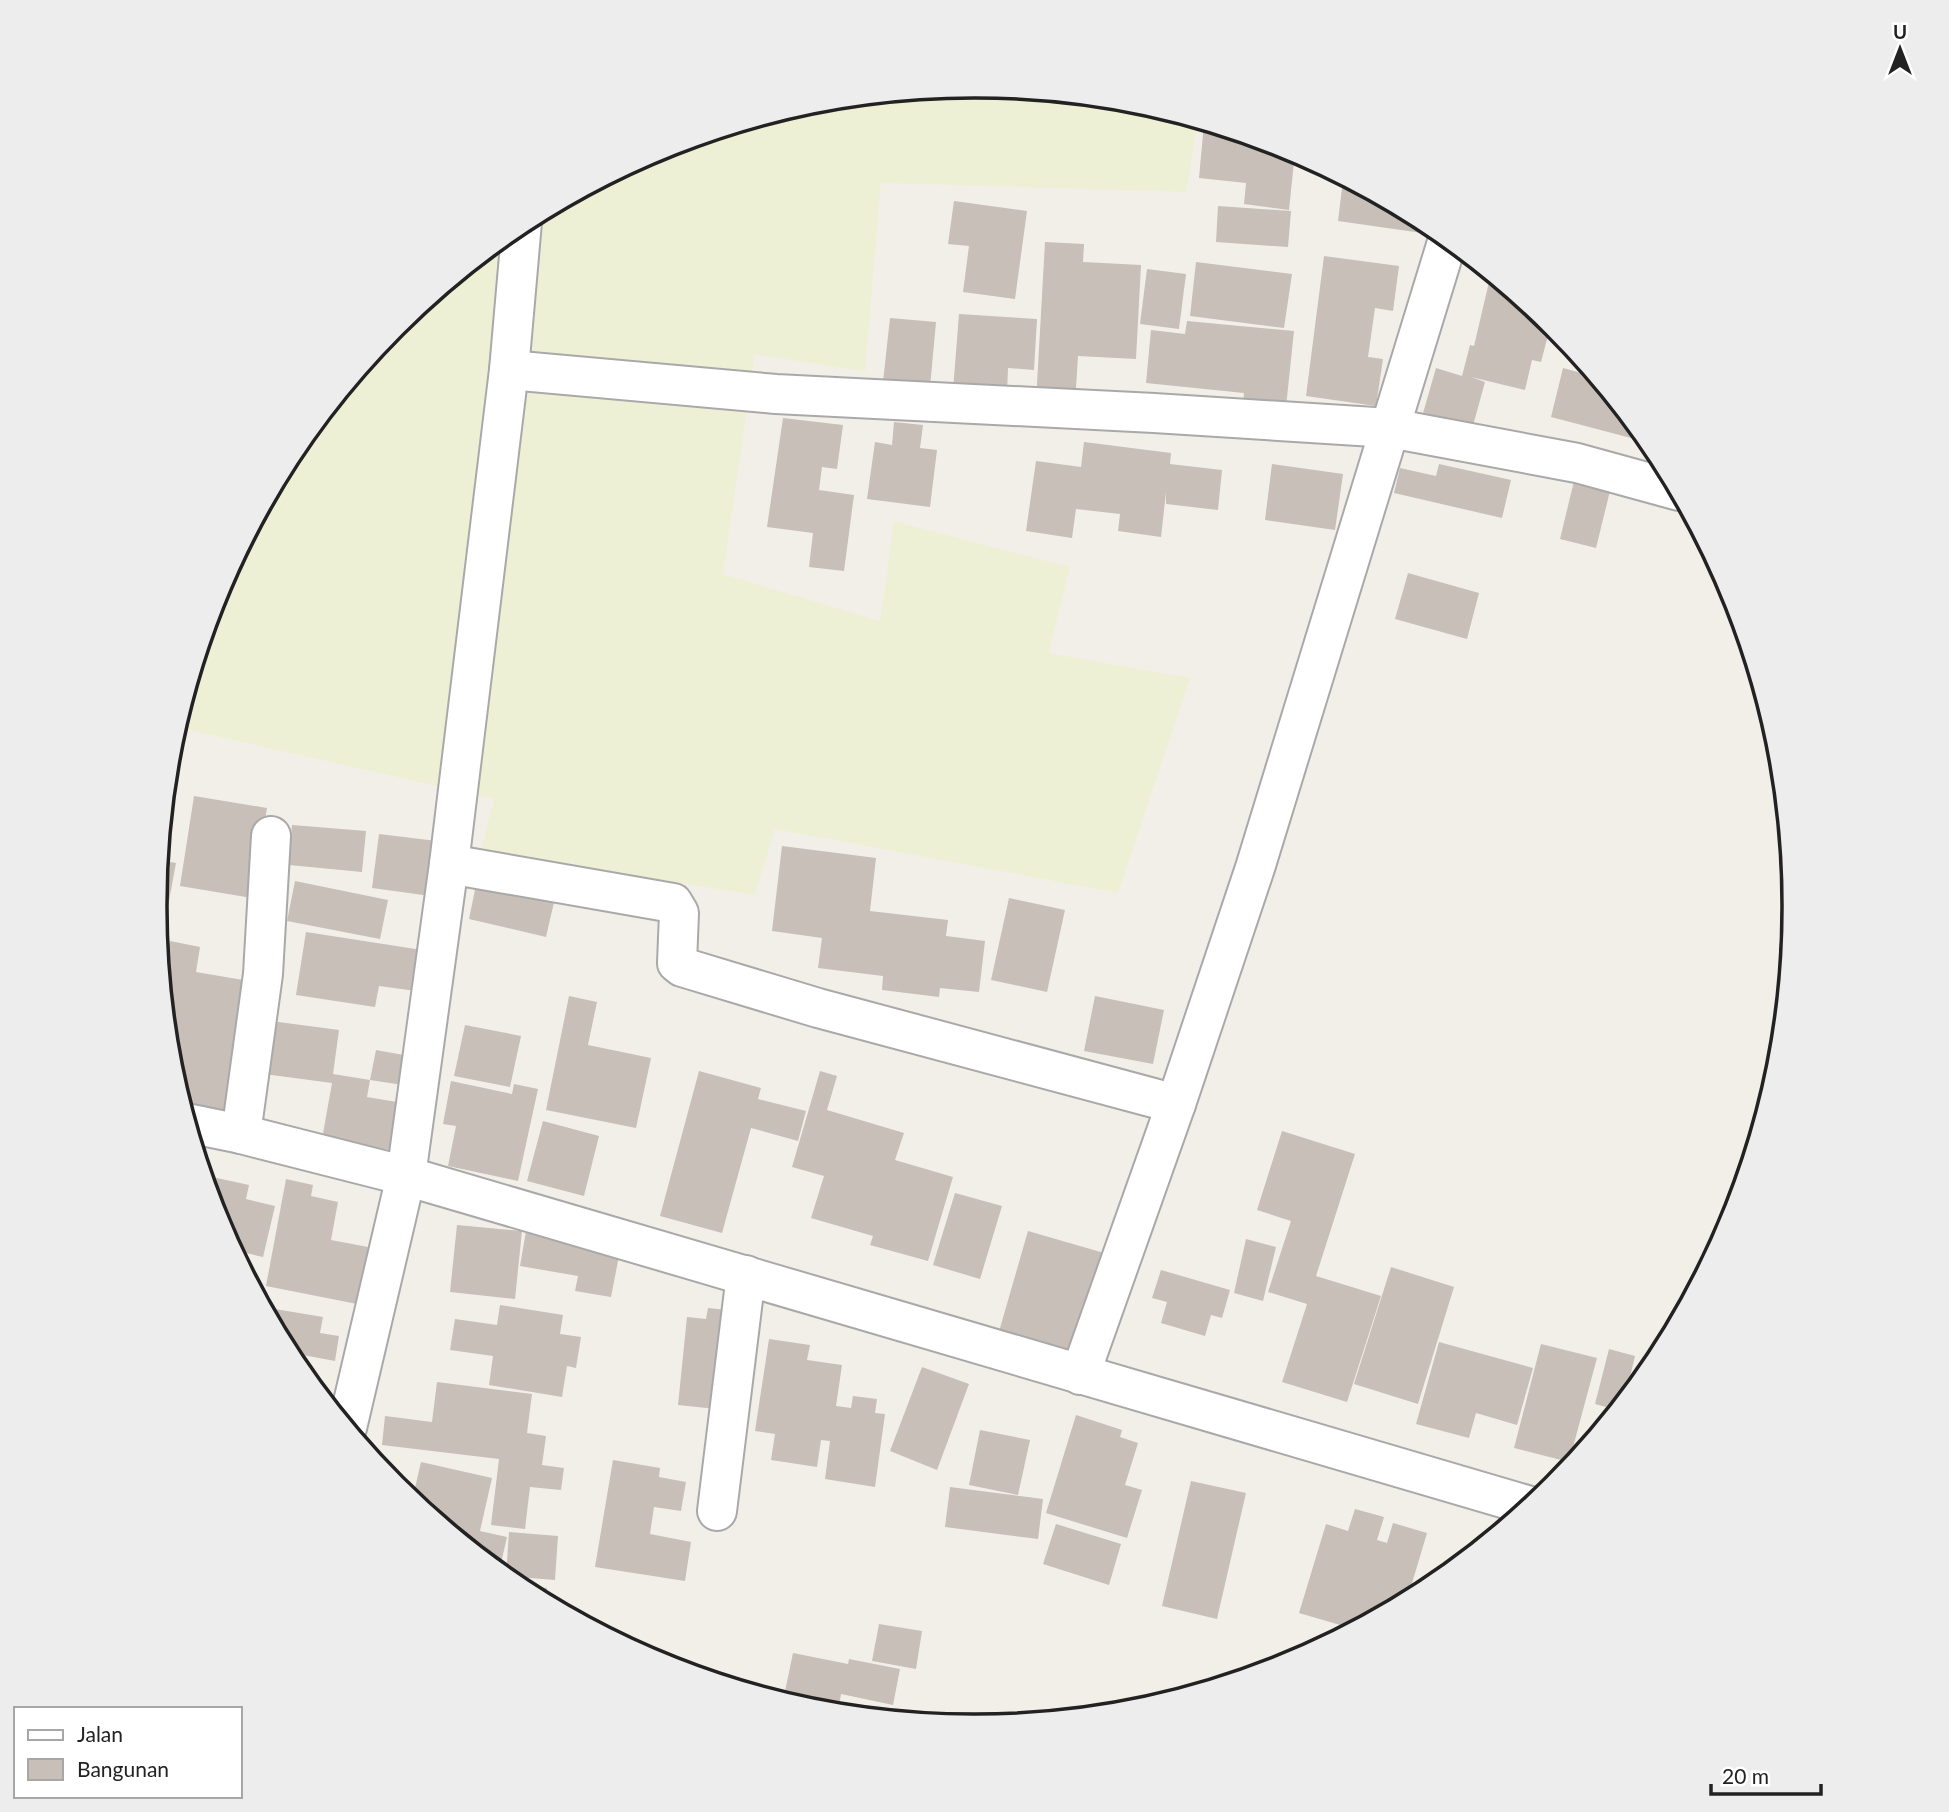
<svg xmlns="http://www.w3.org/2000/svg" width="1949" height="1812" font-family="Lato,sans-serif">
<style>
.farmland{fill:#eef0d5}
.building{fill:#c7bfb8}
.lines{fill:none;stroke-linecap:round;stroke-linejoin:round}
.minor-casing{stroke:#a9a9a9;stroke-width:42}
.minor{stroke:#fff;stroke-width:38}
.rim{fill:none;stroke:#222;stroke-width:3.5}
</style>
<rect width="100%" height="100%" fill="#f2efe9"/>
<polygon class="farmland" points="975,86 1135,102 1198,121 1186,192 881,183 865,372 755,354 723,574 880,621 894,521 1070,567 1049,653 1190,678 1118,893 775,829 755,895 481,851 494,799 176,727 217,592 293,450 395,326 519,224 661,148 815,101"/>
<g class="building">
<polygon points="1204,123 1295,152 1289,210 1244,204 1246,183 1199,178"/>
<polygon points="1343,180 1349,181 1424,221 1422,233 1338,221"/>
<polygon points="954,201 1027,211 1015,299 963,292 969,246 948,244"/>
<polygon points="1218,206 1291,211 1288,247 1216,242"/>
<polygon points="1045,242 1084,244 1083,262 1141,265 1136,359 1078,356 1075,404 1036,402"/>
<polygon points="1324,256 1399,266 1393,311 1375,308 1368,357 1383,359 1376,406 1306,396"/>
<polygon points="1196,262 1292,274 1284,328 1190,316"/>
<polygon points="1147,269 1186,274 1179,329 1140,324"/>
<polygon points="1489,282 1505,286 1551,324 1541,362 1532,360 1525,390 1471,377 1485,382 1469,440 1419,427 1436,368 1462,376 1470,345 1474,346"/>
<polygon points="959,314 1037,319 1034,370 1008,368 1007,393 953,390"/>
<polygon points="890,318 936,322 930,387 883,382"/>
<polygon points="1187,321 1294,331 1286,407 1243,404 1244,393 1146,383 1151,330 1185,334"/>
<polygon points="1563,368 1596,377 1634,423 1631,438 1551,417"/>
<polygon points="783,418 843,425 837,469 822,467 819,490 854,495 844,571 809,567 813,533 767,527"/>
<polygon points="894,422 923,425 920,448 937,450 930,507 867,499 875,442 892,445"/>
<polygon points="1084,442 1171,453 1170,464 1222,470 1218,510 1166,504 1166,492 1161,537 1118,531 1120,514 1076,509 1072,538 1026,531 1036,461 1081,467"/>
<polygon points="1272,464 1343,474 1335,530 1265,520"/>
<polygon points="1439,464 1511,480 1502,518 1394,493 1400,468 1436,476"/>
<polygon points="1574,481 1610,491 1596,548 1560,539"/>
<polygon points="1408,573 1479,593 1467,639 1395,619"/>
<polygon points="194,796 267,808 252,898 180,886"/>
<polygon points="292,825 366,831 362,872 289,865"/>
<polygon points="379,834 445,842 438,897 372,888"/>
<polygon points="782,846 876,858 870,911 948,920 946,936 985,941 979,992 940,988 939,997 882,990 883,976 818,968 822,938 772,931"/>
<polygon points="159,860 176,863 167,912 155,910"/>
<polygon points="477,880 555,898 546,937 469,919"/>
<polygon points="295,881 388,900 380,939 287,921"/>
<polygon points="1009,898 1065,910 1047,992 991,980"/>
<polygon points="306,932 422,950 416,991 379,986 375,1007 296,995"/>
<polygon points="170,941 200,947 196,972 255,982 232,1116 183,1108 170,1066 162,986"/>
<polygon points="569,996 597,1002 588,1045 651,1058 636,1128 546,1110"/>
<polygon points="1095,996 1164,1010 1153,1064 1084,1051"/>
<polygon points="271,1021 339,1030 333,1074 370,1080 367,1097 403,1103 396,1151 322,1139 332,1083 264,1074"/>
<polygon points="465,1025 521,1036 510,1087 454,1076"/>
<polygon points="376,1050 420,1058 416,1087 370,1080"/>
<polygon points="699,1071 761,1088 758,1099 806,1111 798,1141 751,1128 722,1233 660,1216"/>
<polygon points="820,1071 837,1076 827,1110 904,1133 895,1160 953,1177 928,1261 870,1245 873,1236 811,1218 824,1176 792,1167"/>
<polygon points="451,1081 512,1094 514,1084 538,1089 518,1181 448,1166 456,1126 443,1124"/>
<polygon points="543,1121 599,1136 584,1196 527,1181"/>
<polygon points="1282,1131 1355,1154 1316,1276 1381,1296 1347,1402 1282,1382 1307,1304 1268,1292 1291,1221 1257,1210"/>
<polygon points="203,1175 249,1185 246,1199 275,1206 263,1257 233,1250 217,1220"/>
<polygon points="286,1179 313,1185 311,1196 338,1202 331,1240 368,1247 357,1304 266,1286"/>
<polygon points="955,1193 1002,1206 980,1279 933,1265"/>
<polygon points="457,1225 522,1231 515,1299 450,1292"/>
<polygon points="526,1231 584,1241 582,1249 619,1256 611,1297 575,1291 578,1276 520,1266"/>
<polygon points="1028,1231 1111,1255 1081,1359 998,1335"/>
<polygon points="1246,1239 1276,1247 1263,1301 1234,1293"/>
<polygon points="1391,1267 1454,1287 1418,1404 1354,1384"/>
<polygon points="1161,1270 1230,1290 1222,1318 1211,1315 1205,1336 1161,1323 1167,1302 1152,1298"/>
<polygon points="500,1305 563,1315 560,1334 581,1337 576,1368 567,1366 562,1397 489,1385 493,1356 450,1350 455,1319 497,1325"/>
<polygon points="263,1307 323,1317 320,1333 339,1336 335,1361 287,1352"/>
<polygon points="708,1308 737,1311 726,1410 678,1405 687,1317 706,1319"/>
<polygon points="769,1339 810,1345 807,1360 842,1365 836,1406 851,1408 853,1396 877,1399 875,1413 885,1414 875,1487 825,1479 830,1441 821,1440 817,1467 771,1460 775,1434 755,1431"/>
<polygon points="1653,1341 1666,1344 1656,1362 1643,1379"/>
<polygon points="1439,1342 1533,1368 1517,1425 1476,1413 1469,1438 1416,1424"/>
<polygon points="1541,1344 1597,1358 1569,1462 1514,1448"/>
<polygon points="1609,1349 1635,1356 1624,1402 1617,1410 1595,1404"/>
<polygon points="922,1367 969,1384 937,1470 890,1451"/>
<polygon points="437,1382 532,1394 527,1433 546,1436 542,1465 564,1468 561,1490 530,1487 525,1529 491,1525 499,1459 382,1445 385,1416 432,1422"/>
<polygon points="1076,1415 1122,1430 1120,1437 1138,1443 1125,1485 1142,1490 1127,1538 1046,1513"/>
<polygon points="980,1430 1030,1440 1018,1495 969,1485"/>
<polygon points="613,1460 660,1468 659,1477 686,1482 681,1511 654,1507 650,1534 691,1542 685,1581 595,1567"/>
<polygon points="421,1462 492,1478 480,1531 507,1537 499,1572 412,1501"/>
<polygon points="1191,1481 1246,1493 1217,1619 1162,1606"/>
<polygon points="950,1487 1043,1499 1038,1539 945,1527"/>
<polygon points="1355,1509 1384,1517 1377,1540 1387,1543 1393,1523 1427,1533 1407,1600 1354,1629 1299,1613 1326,1524 1348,1531"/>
<polygon points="1056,1524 1121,1544 1109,1585 1043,1564"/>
<polygon points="509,1532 558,1536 555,1580 506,1576"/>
<polygon points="515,1585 547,1588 545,1602 518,1588"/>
<polygon points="879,1624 922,1631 916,1669 872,1661"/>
<polygon points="793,1653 848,1664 849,1659 900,1669 893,1705 841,1694 838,1713 814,1710 783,1701"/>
</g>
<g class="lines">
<defs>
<g id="minor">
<polyline points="509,370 776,394 1154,413 1390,428 1577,463 1679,491"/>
<polyline points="449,864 673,903 679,913 677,963 682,967 818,1008 1176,1104"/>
<polyline points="187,1123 241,1134 406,1176 1530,1506"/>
<polyline points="241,1134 263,974 271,836"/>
<polyline points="1080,1375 1176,1104 1255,868 1448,239"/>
<polyline points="347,1428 406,1176 449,864 509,370 522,222"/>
<polyline points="717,1511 746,1275"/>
</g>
</defs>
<use href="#minor" class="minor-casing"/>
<use href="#minor" class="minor"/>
</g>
<path d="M0 0H1949V1812H0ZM974 98H975A807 807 0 0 1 1782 905V907A807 807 0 0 1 975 1714H974A807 807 0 0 1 167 907V905A807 807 0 0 1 974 98Z" fill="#ededed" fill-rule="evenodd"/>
<path class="rim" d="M974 98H975A807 807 0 0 1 1782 905V907A807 807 0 0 1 975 1714H974A807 807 0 0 1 167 907V905A807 807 0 0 1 974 98Z"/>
<rect x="14" y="1707" width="228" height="91" fill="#ffffff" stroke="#a7a7a7" stroke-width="2"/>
<rect x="28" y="1730" width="35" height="10" fill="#ffffff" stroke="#a7a7a7" stroke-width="2"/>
<text x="77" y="1742" font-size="21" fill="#222222">Jalan</text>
<rect x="28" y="1759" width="35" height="21" fill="#c7bfb8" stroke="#a7a7a7" stroke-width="2"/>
<text x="77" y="1777" font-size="21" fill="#222222">Bangunan</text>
<g transform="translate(1900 49)" stroke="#ffffff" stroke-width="5" paint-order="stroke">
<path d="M0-5L12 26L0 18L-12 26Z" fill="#222222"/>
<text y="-10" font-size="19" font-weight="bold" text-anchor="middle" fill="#222222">U</text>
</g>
<path d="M1711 1784v10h110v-10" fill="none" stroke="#222222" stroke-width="3.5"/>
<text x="1722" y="1784" font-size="21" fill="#222222" stroke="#ffffff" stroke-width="5" paint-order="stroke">20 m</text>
</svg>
